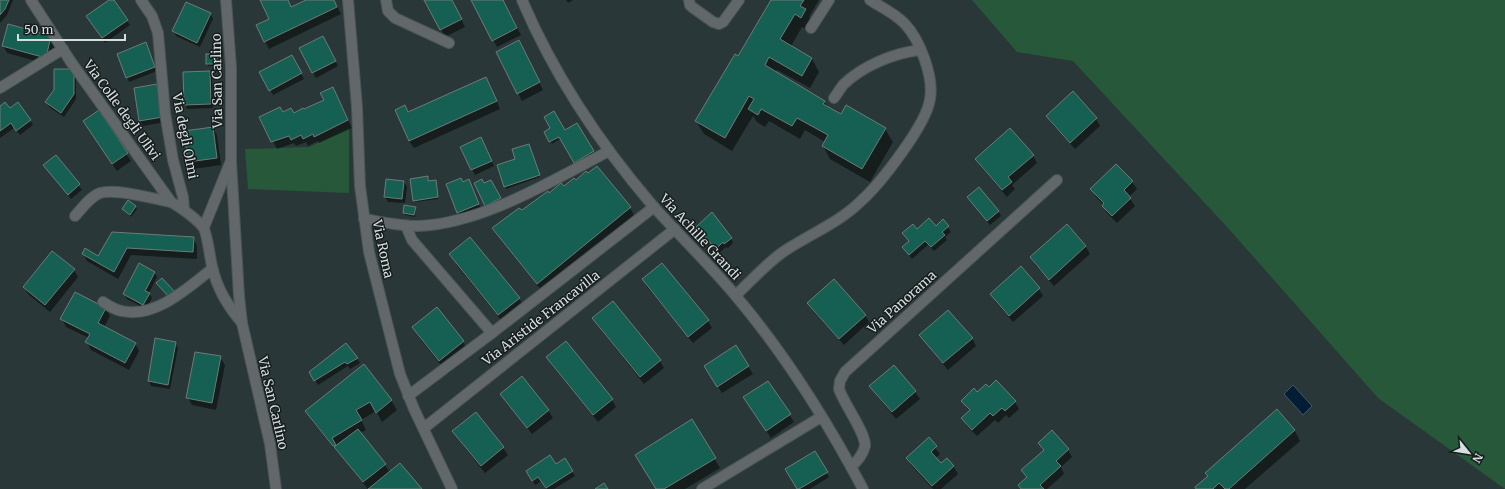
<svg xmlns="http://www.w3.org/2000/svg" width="1505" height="489" font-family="Merriweather,serif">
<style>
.green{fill:#265839}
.water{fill:#031d34;stroke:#425767}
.shadow{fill:#0007}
.building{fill:#156053;stroke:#6d7b77}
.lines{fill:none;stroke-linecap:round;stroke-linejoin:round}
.minor-casing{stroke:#495556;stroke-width:12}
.minor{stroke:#626769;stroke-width:10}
.labels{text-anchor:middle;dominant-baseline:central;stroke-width:3;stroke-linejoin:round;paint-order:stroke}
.street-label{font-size:13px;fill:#d6dedf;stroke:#171d1d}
</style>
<rect width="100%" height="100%" fill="#2a3738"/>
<g class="green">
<polygon points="972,0 1505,0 1505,489 1378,398 1228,228 1073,61 1017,52"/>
<polygon points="349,128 349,193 248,189 245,149 309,147"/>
</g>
<polygon class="water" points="1293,385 1312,406 1303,415 1284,394"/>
<g class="shadow">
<polygon points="0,0 13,0 7,15 0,23"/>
<polygon points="111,0 113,0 130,25 105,43 90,21"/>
<polygon points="261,0 287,0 291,8 309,0 334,0 341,14 269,49 265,41 271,19"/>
<polygon points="425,0 452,0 465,27 445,37"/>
<polygon points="472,0 503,0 521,35 497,47"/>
<polygon points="566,0 573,0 568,3"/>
<polygon points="772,0 819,0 809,17 813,23 808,30 802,27 791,46 812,59 819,72 810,88 777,70 775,73 824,102 828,107 841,115 885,129 893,142 870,182 830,159 823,146 825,142 805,130 800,139 769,121 765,127 757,122 753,116 732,151 704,134 696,121 738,57"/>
<polygon points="211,14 213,19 200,47 176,36 174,31"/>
<polygon points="51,37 55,44 50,65 7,53 3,46"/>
<polygon points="325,42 338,66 316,78 300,48"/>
<polygon points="146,44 157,71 129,82 127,77"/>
<polygon points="523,49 543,90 522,101 518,93"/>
<polygon points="207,55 217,55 218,66 208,66"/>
<polygon points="291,56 304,79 273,95 261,72"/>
<polygon points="55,70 76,74 76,99 64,117 49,107 47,102 55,91"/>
<polygon points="210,72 212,77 213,108 187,109 185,105"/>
<polygon points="157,85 160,90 165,122 143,126 140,121 135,89"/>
<polygon points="490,85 500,109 414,148 409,141 408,113"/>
<polygon points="336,95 352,128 319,143 318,141 308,146 306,142 296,146 294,143 277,149 261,118 283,113 294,114"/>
<polygon points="18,103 33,125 20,135 14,128 0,138 0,107 9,109"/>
<polygon points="99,112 131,161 117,171 84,122"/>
<polygon points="1047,116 1096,119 1100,126 1075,149 1051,123"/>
<polygon points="577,124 594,154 576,164 561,138 552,144 545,132 565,131"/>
<polygon points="213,128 217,135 221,165 193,169 188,161"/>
<polygon points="483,143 494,166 475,175 462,148"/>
<polygon points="529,145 540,177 506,189 505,186 516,160"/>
<polygon points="56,156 82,190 71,199 45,166"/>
<polygon points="1033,156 1037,163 1012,185 1015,189 1007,197 980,166 976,159"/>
<polygon points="1116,165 1132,182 1137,189 1129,197 1135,206 1117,223 1107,213 1103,206 1104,205 1096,197 1092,189"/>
<polygon points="597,167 630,208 634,215 542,291 498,236 493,229 549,194 588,175"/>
<polygon points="427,178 429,182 436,183 438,199 415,202 414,200"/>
<polygon points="491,181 501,201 487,208 475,184 484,184"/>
<polygon points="404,182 407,187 405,203 388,202 385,197"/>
<polygon points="463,183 471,185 481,209 461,217 458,212"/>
<polygon points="968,197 998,211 1001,216 990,225"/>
<polygon points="129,202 137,209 131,217 123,209"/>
<polygon points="415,207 416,210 415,217 405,215 404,213"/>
<polygon points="943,221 951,232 945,237 947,240 934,251 928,245 912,259 903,248 910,242 904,234 936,227"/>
<polygon points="1067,226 1086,247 1090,254 1054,286 1035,265 1031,258"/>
<polygon points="697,227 731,238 733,243 728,248 726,247 719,253"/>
<polygon points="112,233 193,238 197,246 197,259 131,255 118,279 87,261 83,254 99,257"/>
<polygon points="450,254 519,298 526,311 507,327 458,267"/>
<polygon points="1021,268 1039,289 1043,296 1013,322 995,301 991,294"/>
<polygon points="74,270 78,277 50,312 29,295 24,288"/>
<polygon points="155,273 157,277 149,293 152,298 146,309 127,299 124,294"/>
<polygon points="643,280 708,321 712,328 693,343 647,287"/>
<polygon points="808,303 865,315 869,322 844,345 813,311"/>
<polygon points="437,308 463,342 471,355 448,374 421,340 413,327"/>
<polygon points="106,309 110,316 104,327 135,343 139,351 129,370 91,350 87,342 89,338 66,327 62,319"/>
<polygon points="593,318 660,361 664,368 644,384 597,325"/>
<polygon points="921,335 972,338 976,346 948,370 925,342"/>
<polygon points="175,343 178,348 170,389 151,386 149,381"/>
<polygon points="736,347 753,374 722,393 709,373"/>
<polygon points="220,357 225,365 216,410 192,405 188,398"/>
<polygon points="547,357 612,400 616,407 598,422 551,364"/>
<polygon points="357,358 360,363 350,369 348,366 318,385 310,372"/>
<polygon points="364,366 391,400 397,410 382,422 376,411 361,420 366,430 360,433 385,465 390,473 420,489 368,489 312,421 307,411"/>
<polygon points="893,366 915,392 920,399 896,419 875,393 871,386"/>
<polygon points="767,382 794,422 771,438 749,405"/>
<polygon points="977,393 1015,402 1019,409 1009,418 1006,415 998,423 995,420 977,436 967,426 963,418 970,412 962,401"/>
<polygon points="502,394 548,410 553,418 532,434 506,402"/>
<polygon points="1277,411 1295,431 1300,441 1245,489 1197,489 1208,477 1206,473"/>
<polygon points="692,421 720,468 685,489 656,489"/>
<polygon points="453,431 503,448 508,455 485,473 458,439"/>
<polygon points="1052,432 1068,450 1072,457 1061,467 1064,474 1047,489 1021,489 1027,478 1023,470 1044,451 1039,443"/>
<polygon points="928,439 940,454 936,458 941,464 953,466 958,474 941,489 933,489 911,465 907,458"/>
<polygon points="814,452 829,477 810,489 798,489"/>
<polygon points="565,459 575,476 554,489 547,489 542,481 535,485 527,471 555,465"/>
</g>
<g class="building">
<polygon points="0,0 9,0 5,9 0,15"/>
<polygon points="109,0 114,0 128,20 102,38 86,16"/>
<polygon points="260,0 288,0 291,7 306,0 334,0 337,7 264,42 256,25 269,19"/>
<polygon points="424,0 452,0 462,19 440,30"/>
<polygon points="471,0 503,0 517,28 492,41"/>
<polygon points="771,0 804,0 800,6 806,9 801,18 795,14 780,39 812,58 802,76 769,57 765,65 825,101 823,104 841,114 846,105 886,128 862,169 822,146 828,135 797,118 792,126 761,109 758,115 748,109 754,99 749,96 725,138 695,121 735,54 738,56"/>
<polygon points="186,2 211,13 197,43 172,31"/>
<polygon points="8,24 51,36 46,58 2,46"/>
<polygon points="323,36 336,61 312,73 299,48"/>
<polygon points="519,40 540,82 517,94 496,52"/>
<polygon points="146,42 155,67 126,78 117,54"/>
<rect x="206" y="54" width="11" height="10"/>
<polygon points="292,55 302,73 269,91 259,72"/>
<polygon points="54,69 74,69 74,94 61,113 45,102 54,90"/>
<polygon points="210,71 211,104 184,105 183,72"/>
<polygon points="486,77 497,101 409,141 395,110 405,105 408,112"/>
<polygon points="157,84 163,117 139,121 134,88"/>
<polygon points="333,87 348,120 314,137 313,134 303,139 301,135 291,140 289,136 271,142 259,117 280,107 283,112 291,108 294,113 303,108 304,109 324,100 320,93"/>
<polygon points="1073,91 1097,118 1070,143 1046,116"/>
<polygon points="5,102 10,108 18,102 31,120 16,131 11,123 0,131 0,106"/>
<polygon points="99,110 128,153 112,164 83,121"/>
<polygon points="554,111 565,130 577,123 594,151 574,163 559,137 549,142 544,132 550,128 544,117"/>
<polygon points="213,127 217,158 188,162 184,131"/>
<polygon points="1010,128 1034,155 1008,177 1012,182 1002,190 975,159"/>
<polygon points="481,137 492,161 471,170 460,147"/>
<polygon points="529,144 540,175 504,187 497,165 515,159 512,149"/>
<polygon points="56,155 80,184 68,195 43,165"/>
<polygon points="1116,164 1133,181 1124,190 1131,198 1112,216 1102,206 1104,203 1090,189"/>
<polygon points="597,166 631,207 537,284 492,228 519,208 522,210 548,191 549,193 561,183 564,186 574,178 576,180 586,171 588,173"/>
<polygon points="428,176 428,181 436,180 438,197 413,201 410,179"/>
<polygon points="461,178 463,182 469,179 479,204 457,213 446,184"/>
<polygon points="386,179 404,181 402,199 384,197"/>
<polygon points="482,179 484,183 491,180 501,198 485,206 474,183"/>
<polygon points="979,187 999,211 987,221 967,197"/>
<polygon points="128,200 136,206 130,215 122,209"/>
<polygon points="404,205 416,207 414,215 403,213"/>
<polygon points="712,212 732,238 724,244 723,242 716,249 696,227"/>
<polygon points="929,218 936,226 943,219 949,226 942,232 945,235 931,247 925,241 909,255 902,247 909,241 902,233 913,224 917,229"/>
<polygon points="1067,224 1086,246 1049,280 1030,257"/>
<polygon points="112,232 194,237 193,252 127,248 114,272 82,254 85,248 98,256"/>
<polygon points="470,237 520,298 498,315 449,254"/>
<polygon points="52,251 75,269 45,305 23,287"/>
<polygon points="139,263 155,272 145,291 150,293 143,305 123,294"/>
<polygon points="662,263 709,320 688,337 642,279"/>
<polygon points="1021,266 1040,288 1009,316 990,294"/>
<polygon points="162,278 175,292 169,297 156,283"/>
<polygon points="834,279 866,315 839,339 807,303"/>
<polygon points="75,292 106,308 98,323 136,343 125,363 85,342 90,334 60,319"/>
<polygon points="613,301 661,360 640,377 592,318"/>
<polygon points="437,307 464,341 439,361 412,327"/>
<polygon points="948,310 973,338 943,363 919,335"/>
<polygon points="155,338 176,342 168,385 148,381"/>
<polygon points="566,341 613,399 593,415 546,357"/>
<polygon points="346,343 358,358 347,364 345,362 314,381 309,372"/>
<polygon points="736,345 749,366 717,387 704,366"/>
<polygon points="195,352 221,356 212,403 186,398"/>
<polygon points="364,364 392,400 376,413 370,402 356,410 362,420 332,438 336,445 333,446 305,411"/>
<polygon points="894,365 916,391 892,412 869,386"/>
<polygon points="522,376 549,410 527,428 500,394"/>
<polygon points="996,380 1016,401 1005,411 1002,408 993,416 990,413 972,430 961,418 970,410 961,401 974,388 977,392 986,384 989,387"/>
<polygon points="768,381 791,414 766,431 743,397"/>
<polygon points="1277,409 1295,430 1229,489 1225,489 1219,483 1213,489 1196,489 1195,487 1208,476 1205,473"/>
<polygon points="476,412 504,447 481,466 452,431"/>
<polygon points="692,419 716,458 664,489 656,489 635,455"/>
<polygon points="358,429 386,464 363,482 334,447"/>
<polygon points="1052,430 1069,449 1056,461 1061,466 1040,485 1044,489 1021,489 1018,485 1027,477 1021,470 1044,450 1038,443"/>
<polygon points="929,437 937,446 931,452 941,463 947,458 954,466 932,486 906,458"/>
<polygon points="815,451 828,472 799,489 797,489 785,469"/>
<polygon points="550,455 556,464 565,458 573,471 546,488 538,477 532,481 526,471"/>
<polygon points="400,463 422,489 368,489"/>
<polygon points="604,483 608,489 595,489"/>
</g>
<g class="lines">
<defs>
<g id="minor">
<path d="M31,0L71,62L171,202C180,207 197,219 203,227C207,232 210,258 212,266C217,289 228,306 242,323"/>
<polyline points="141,0 152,16 158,33 165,113 173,160 183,197 184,210"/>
<polyline points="226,0 231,67 231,161 239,296 242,323 270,444 276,489"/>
<polyline points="348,0 357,107 360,186 369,252 400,374 414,409 452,489"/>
<polyline points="386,0 388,11 395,18 449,43"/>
<path d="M522,0C554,75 600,144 653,206C680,236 709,264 735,295C785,354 827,421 863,489"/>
<polyline points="689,0 690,5 692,7 713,22 719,24 723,22 739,0"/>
<polyline points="811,28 829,0"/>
<polyline points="0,88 63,49"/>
<path d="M834,98C837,94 840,89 843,85C862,66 894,53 920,50"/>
<path d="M75,216C82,208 90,197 100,193C115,188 155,199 171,202"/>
<path d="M364,219C382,222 400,226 418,226C482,224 553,180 609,151"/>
<polyline points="406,226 412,240 492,333"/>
<polyline points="204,227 230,163"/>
<path d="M736,295C751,281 766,264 783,252C808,235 839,223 861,201C880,184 927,124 930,99C934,77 920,40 905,24C896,14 881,7 870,0"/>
<path d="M103,302C109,306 115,310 122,311C155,319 189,287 212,269"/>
<polyline points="408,396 492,333 654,207"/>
<polyline points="424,428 675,229"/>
<path d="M851,467C857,461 863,455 865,446C866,433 844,404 839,389L840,381L845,372L1057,180"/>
<polyline points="702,489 821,417"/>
</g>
</defs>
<use href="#minor" class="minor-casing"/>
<use href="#minor" class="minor"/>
</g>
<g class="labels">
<g class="street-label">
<text transform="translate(217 81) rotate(-91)">Via San Carlino</text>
<text transform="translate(122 110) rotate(54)">Via Colle degli Ulivi</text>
<text transform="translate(185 136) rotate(79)">Via degli Olmi</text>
<text transform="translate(700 237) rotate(47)">Via Achille Grandi</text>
<text transform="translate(383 249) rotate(78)">Via Roma</text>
<text transform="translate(902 302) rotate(-42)">Via Panorama</text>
<text transform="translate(541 318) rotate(-38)">Via Aristide Francavilla</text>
<text transform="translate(273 403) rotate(77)">Via San Carlino</text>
</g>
</g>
<g transform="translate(1469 453) rotate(120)" stroke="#171d1d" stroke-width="3" paint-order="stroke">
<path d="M0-3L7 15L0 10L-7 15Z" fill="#d6dedf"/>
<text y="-6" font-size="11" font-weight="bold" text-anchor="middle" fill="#d6dedf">N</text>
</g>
<path d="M18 34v6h107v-6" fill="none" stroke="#d6dedf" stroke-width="2"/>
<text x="24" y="34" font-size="12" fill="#d6dedf" stroke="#171d1d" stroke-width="3" paint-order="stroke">50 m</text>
</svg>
